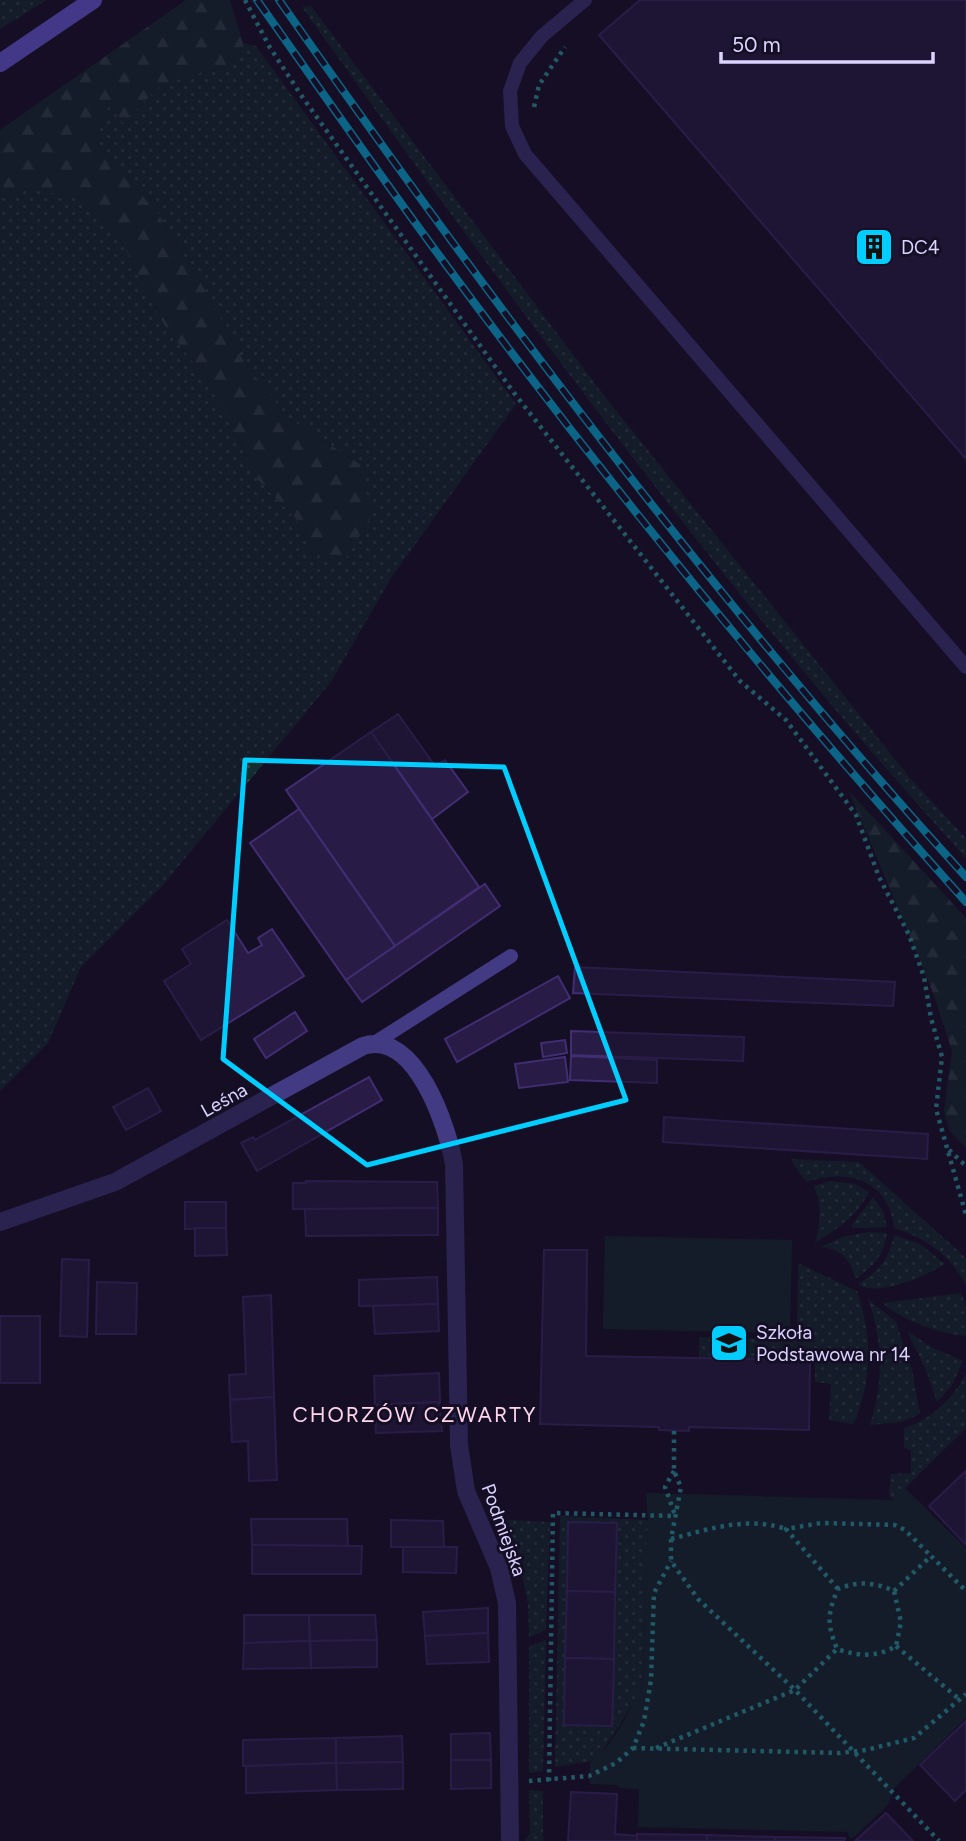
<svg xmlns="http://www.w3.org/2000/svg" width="966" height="1841" font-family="Figtree,sans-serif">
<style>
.grass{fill:url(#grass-dots)}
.forest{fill:url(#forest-firs)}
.park{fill:#122e2f}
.building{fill:#281b46;stroke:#412d72;stroke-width:2}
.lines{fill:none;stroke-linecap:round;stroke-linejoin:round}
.path{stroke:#2fb3b7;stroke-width:4.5;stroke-dasharray:3.5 5;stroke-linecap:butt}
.lane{stroke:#433a84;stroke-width:14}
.street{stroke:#433a84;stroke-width:18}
.secondary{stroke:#7b6bff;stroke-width:18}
.rail-casing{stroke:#01cefe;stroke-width:8}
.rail{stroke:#150f25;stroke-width:5;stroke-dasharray:16;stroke-linecap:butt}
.marked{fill:none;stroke:#01cefe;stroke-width:5;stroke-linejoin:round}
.labels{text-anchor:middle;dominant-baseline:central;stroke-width:6;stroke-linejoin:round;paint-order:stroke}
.poi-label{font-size:19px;fill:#dcd3ff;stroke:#150f25;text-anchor:start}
.street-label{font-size:19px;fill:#dcd3ff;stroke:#150f25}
.neighbourhood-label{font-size:21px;letter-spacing:2px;fill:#ffd5ec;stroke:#150f25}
</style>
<defs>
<pattern id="grass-dots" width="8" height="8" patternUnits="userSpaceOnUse" patternTransform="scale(1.75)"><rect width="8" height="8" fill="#122e2f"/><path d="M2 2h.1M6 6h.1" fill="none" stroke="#344b4e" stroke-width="1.8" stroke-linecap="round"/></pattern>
<pattern id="forest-firs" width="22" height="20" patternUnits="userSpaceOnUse" patternTransform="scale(1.75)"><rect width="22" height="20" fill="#122e2f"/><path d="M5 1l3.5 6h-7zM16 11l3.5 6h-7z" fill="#344b4e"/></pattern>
</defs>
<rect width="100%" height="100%" fill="#150f25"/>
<g class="grass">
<polygon points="0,0 47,0 0,29"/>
<path d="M311,6L602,393L910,778L966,838V858C723,592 511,300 302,7Z"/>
<polygon points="243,43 256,46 516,404 391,578 331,682 163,885 81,967 48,1043 0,1091 0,197 30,189 82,198 119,237 164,325 199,369 229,419 258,480 295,517 312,554 360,464 288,418 244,362 211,300 159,215 95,142 109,105 123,123 162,83 229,66"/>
<path d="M790,1159L859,1162L966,1258V1285C950,1255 926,1238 894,1228C889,1179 847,1168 806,1182Z"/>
<path d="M830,1181L855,1184L869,1192C858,1215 836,1230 815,1243C821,1223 822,1205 814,1186Z"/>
<polygon points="873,1197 883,1211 887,1227 852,1228 852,1225"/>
<path d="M868,1232L887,1233C884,1256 873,1267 855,1279C851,1259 840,1248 820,1247L843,1237Z"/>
<path d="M894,1235L920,1244L945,1264C925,1276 879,1298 858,1284C879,1271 889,1259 894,1235Z"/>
<path d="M798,1263L857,1291C873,1340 872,1376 854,1424L829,1420L831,1384L815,1382V1361L699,1358V1337L797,1340Z"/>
<path d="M961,1293L966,1306V1336C936,1333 906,1322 882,1303Z"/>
<path d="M868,1299L896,1322L912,1370L920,1414L901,1422L870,1425C884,1383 883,1340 868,1299Z"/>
<polygon points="907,1331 933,1348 963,1361 952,1385 937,1402 926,1370"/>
<path d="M966,1374V1428L893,1500L889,1494L891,1474L911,1473V1451L904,1447V1428C931,1420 953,1398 966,1374Z"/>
<polygon points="560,1516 648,1520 643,1671 641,1691 597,1760 555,1767"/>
<polygon points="491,1519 550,1522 546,1630 529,1637 528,1604 521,1569 511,1565 509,1560 514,1551 505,1528 495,1526"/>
<polygon points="546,1640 543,1771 529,1773 529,1646"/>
<polygon points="529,1790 543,1791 543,1841 525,1841 530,1833"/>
</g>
<g class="forest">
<polygon points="186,0 230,0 243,43 229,66 162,84 123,123 109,105 95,142 159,215 211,300 244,362 288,418 360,464 371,516 345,560 312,554 295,517 258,480 229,419 199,369 164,325 119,237 82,198 30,189 0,197 0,130"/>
<polygon points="849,791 966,918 966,1148 949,1130 944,1111 952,1051 932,990"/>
</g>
<g class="park">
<polygon points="605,1236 792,1240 790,1333 603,1329"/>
<path d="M905,1488L966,1548V1718L895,1787L887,1806L853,1838L849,1837L848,1832L638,1827L639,1789L619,1788L618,1785L590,1784V1762C606,1757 639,1697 643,1680L648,1520L646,1493L893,1500Z"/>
</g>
<g class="building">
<polygon points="640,0 966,0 966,459 599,35"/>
<polygon points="398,714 435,766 445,760 468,792 432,819 371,732"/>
<polygon points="371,732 479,887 395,946 286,790"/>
<polygon points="299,809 395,946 346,980 250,843"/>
<polygon points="485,884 500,906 362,1002 346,980"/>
<polygon points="227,920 248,953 262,945 258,938 272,929 304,976 201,1040 164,981 191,964 182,949"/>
<polygon points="575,967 895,982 893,1006 573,993"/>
<polygon points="558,976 570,998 457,1062 445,1039"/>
<polygon points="295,1012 307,1031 266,1058 254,1039"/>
<polygon points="571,1031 744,1037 743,1061 571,1055"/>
<polygon points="565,1040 567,1053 543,1057 541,1043"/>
<polygon points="571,1056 657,1060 657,1083 570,1080"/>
<polygon points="565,1057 568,1082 519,1088 515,1064"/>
<polygon points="369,1077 382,1100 257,1171 241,1143 253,1137 255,1140"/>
<polygon points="148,1088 161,1111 126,1130 113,1107"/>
<polygon points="664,1117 928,1134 927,1159 663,1142"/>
<polygon points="306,1181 437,1182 438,1208 293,1209 293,1183 306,1183"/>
<polygon points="185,1202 226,1202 226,1228 185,1229"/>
<polygon points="438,1208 438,1235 306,1236 305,1209"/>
<polygon points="195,1228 226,1228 227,1255 195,1256"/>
<polygon points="544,1250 587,1250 586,1356 810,1360 809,1430 689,1427 689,1431 659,1430 659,1427 540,1424"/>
<polygon points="62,1259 89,1260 87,1337 60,1336"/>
<polygon points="437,1277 438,1304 359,1306 359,1280"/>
<polygon points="97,1282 137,1283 136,1334 96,1334"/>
<polygon points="271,1295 274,1397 230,1400 229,1375 246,1374 243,1297"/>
<polygon points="438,1304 439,1331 375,1334 373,1306"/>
<rect x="0" y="1316" width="40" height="67"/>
<polygon points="439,1373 440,1402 375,1405 374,1376"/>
<polygon points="274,1397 277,1480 249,1481 248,1441 232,1442 230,1400"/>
<polygon points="439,1402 442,1431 376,1433 375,1405"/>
<polygon points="966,1471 966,1545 929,1506"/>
<polygon points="251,1519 347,1519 348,1546 252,1545"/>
<polygon points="391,1520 443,1521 444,1547 391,1547"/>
<polygon points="568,1522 617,1523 615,1592 567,1591"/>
<polygon points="252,1545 362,1546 361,1574 252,1574"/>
<polygon points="403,1547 457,1547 456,1573 403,1572"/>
<polygon points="567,1591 615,1592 614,1659 565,1658"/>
<polygon points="488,1608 488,1633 425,1636 423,1612"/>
<polygon points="244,1615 309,1615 310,1641 244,1643"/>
<polygon points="309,1615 375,1615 377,1640 310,1641"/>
<polygon points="488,1633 489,1662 427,1664 425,1636"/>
<polygon points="377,1640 377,1667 311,1668 310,1641"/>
<polygon points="310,1641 311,1668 243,1669 244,1643"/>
<polygon points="565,1658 614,1659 612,1726 564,1725"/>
<polygon points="966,1721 966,1790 955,1801 920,1765"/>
<polygon points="490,1733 491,1760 451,1760 451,1734"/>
<polygon points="402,1736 403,1762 336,1763 336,1738"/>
<polygon points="336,1738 336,1763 243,1766 243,1740"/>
<polygon points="451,1760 491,1760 491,1788 451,1789"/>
<polygon points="403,1762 403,1789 337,1790 336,1763"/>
<polygon points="336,1763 337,1790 246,1793 246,1766"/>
<polygon points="571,1792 617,1794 615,1834 637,1836 637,1841 568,1841"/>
<polygon points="886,1813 913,1841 855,1841"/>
<polygon points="637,1834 707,1835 707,1841 637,1841"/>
<polygon points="707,1835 775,1837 775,1841 707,1841"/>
<polygon points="775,1837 845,1838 844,1841 775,1841"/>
</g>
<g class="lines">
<g class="path">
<polyline points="245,0 269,46 301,95 514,393 740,681 786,720 856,815 879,877 909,935 924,977 931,1018 942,1057 936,1109 966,1215"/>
<polyline points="534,107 539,85 565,47"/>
<polyline points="949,1150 966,1166"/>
<polyline points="674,1431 674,1471 681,1487 671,1539 671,1561 698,1599 795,1690 939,1841"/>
<polyline points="674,1471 665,1487 675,1515"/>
<path d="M671,1539C709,1529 747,1516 786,1529"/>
<polyline points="838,1589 786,1529 821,1523 895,1525 905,1530 931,1556"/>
<polyline points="894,1591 931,1556 966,1591"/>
<polyline points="896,1646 959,1699"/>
<polyline points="633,1748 840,1753 866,1750 914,1738 966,1694"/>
<path d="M656,1748L795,1690L837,1649C858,1656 876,1658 896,1646L901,1622L894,1591C875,1582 857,1581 838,1589C827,1614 827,1624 837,1649"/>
<polyline points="529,1781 589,1776 616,1763 633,1748 644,1721 651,1680 654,1593 671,1561"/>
<polyline points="549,1781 553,1513 675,1516"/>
</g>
<g class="lane">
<polyline points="585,0 542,36 520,63 510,91 512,126 525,154 966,667"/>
<polyline points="376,1042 511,956"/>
</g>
<path class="street" d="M0,1222L115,1182L363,1046C415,1029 447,1125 454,1164L459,1445L466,1491L499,1568L507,1603L510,1841"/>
<polyline class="secondary" points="0,63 93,0"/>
<defs>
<g id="rail">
<path d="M257,0C318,86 378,173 441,258C605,481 781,696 966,902"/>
<path d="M279,0C492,304 716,602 966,877"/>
</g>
</defs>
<use href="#rail" class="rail-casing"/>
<use href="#rail" class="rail"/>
</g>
<path d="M0 0H966V1841H0ZM245,760L504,767L626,1100L367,1165L223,1059Z" fill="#150f25" fill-opacity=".55" fill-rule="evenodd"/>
<path class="marked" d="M245,760L504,767L626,1100L367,1165L223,1059Z"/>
<defs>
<symbol id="building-square" viewBox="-11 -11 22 22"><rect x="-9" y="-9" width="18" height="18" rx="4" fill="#01cefe" stroke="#150f25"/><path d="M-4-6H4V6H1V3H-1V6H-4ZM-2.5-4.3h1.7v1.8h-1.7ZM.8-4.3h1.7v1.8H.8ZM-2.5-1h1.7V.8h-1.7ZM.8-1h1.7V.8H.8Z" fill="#111"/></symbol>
<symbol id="school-square" viewBox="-11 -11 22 22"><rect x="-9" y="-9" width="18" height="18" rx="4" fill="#01cefe" stroke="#150f25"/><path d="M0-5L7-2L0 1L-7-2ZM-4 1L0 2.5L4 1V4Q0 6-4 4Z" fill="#111"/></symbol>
</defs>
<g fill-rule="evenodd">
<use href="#building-square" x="852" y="225" width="44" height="44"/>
<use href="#school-square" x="707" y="1321" width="44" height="44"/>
</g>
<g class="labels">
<g class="poi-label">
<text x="901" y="247">DC4</text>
<text x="756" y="1332">Szkoła<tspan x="756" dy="22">Podstawowa nr 14</tspan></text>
</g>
<g class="street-label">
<text transform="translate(224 1100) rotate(-29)">Leśna</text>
<text transform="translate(504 1530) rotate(70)">Podmiejska</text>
</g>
<g class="neighbourhood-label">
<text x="415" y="1414">CHORZÓW CZWARTY</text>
</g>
</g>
<path d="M721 52v10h212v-10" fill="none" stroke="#dcd3ff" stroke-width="3.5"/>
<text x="732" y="52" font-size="21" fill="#dcd3ff" stroke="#150f25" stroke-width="5" paint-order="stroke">50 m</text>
</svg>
